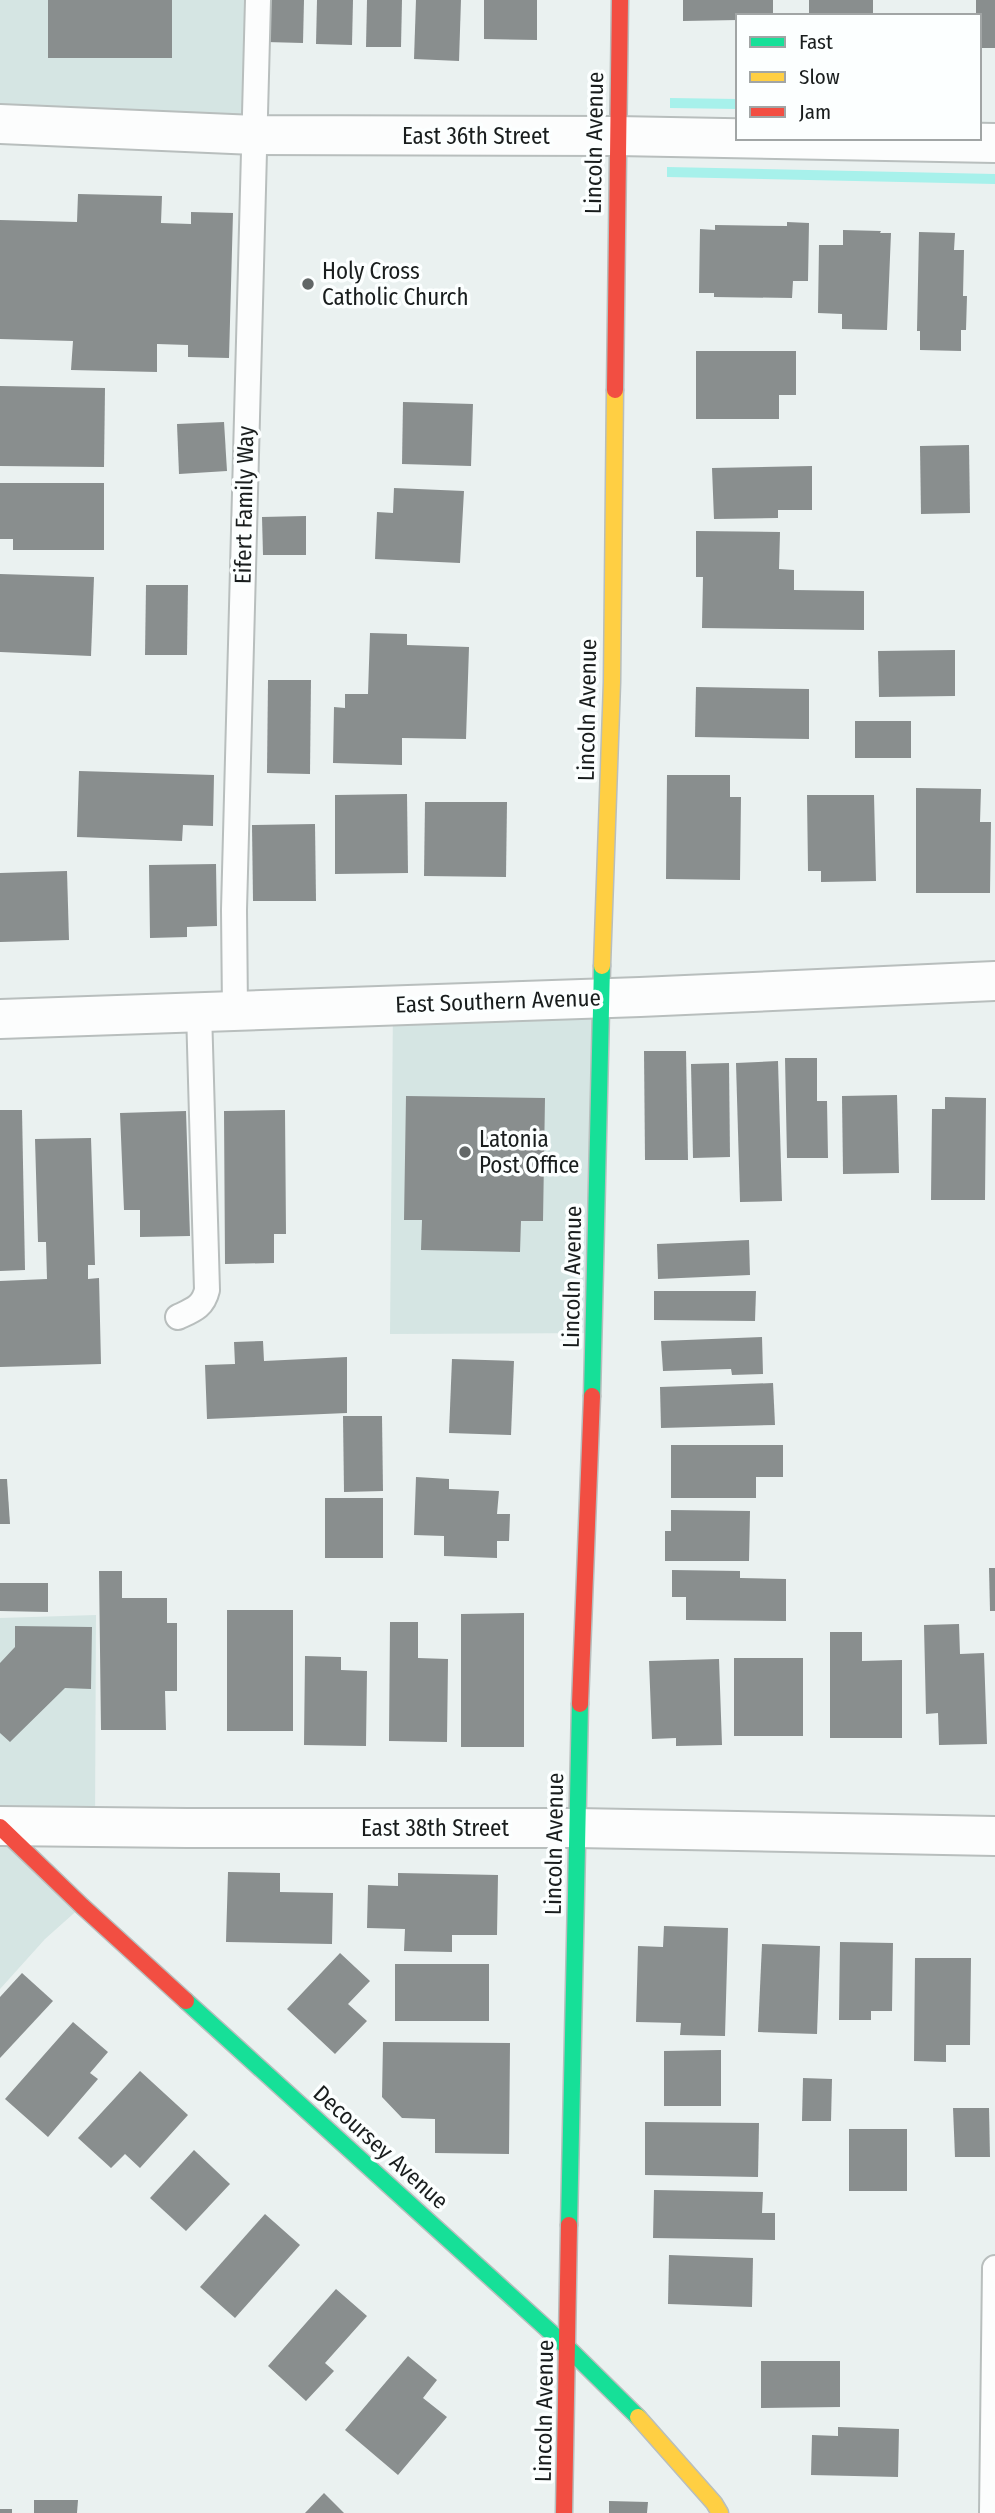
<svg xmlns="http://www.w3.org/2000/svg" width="995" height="2513" font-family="'Fira Sans Condensed',sans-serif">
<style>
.built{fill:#d5e5e3}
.green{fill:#a7f1eb}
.building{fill:#898e8e}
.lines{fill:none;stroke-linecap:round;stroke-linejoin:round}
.lane-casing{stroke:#b8bebd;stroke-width:28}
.street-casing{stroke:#b8bebd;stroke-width:42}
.fast-casing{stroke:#b8bebd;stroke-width:19}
.slow-casing{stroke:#b8bebd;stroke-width:19}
.jam-casing{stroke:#b8bebd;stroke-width:19}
.lane{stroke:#fcfdfd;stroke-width:24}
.street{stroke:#fcfdfd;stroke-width:38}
.fast{stroke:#16e098;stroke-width:16}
.slow{stroke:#ffcf43;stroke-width:16}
.jam{stroke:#f24e42;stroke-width:16}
.poi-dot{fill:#626767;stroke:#fcffff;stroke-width:2.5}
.labels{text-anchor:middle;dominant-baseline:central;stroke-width:7;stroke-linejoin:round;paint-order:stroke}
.street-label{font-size:23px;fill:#191d1d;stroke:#fcffff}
.poi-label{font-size:23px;fill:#191d1d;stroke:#fcffff;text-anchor:start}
</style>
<rect width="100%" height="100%" fill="#eaf1f0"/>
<g class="built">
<polygon points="0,0 258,0 255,135 0,124"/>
<polygon points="601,998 594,1333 390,1334 393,1005"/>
<polygon points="96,1615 95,1828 0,1826 0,1618"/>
<polygon points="0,1827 82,1906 45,1939 0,1989"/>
</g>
<g class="green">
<polygon points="670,98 738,99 738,109 670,108"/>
<polygon points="667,167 995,174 995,184 667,177"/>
</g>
<g class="building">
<rect x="48" y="0" width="124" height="58"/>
<polygon points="267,0 304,0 303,43 266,42"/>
<polygon points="317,0 353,0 352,45 316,44"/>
<polygon points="367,0 402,0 401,47 366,47"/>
<polygon points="416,0 461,0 459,61 414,59"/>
<polygon points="484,0 537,0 537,40 484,39"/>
<polygon points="683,0 773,0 773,16 738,16 738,20 683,21"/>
<rect x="809" y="0" width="64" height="16"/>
<polygon points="976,0 995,0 995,48 979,48 979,16 976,16"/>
<polygon points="78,194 162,196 161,223 191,224 191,212 233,213 229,358 188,357 188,345 157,344 157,372 71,370 73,341 0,339 0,220 77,222"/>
<polygon points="787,222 809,223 808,281 793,281 792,298 714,297 714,293 699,293 700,229 715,230 715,225 787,226"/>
<polygon points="843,230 881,231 880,233 891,233 887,330 842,329 842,314 818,313 819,245 843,245"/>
<polygon points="919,232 955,233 954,250 964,250 963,296 967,296 966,330 961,330 961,351 920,350 920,331 917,331"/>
<polygon points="696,351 796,351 796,395 779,395 779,419 696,419"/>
<polygon points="0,386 105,388 104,467 0,466"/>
<polygon points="403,402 473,404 471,466 402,464"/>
<polygon points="224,422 227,471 179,474 177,424"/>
<polygon points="969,445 970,513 921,514 920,446"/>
<polygon points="812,466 812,510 778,510 778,518 714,519 712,468"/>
<polygon points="0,483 104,483 104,550 13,550 13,539 0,539"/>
<polygon points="394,488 464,491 460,563 375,559 377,512 393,513"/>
<polygon points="306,516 306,555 263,555 262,517"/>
<polygon points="696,531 780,532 779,569 794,570 794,590 864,591 864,630 702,628 703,577 696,577"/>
<polygon points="0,574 94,577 91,656 0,652"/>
<polygon points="146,585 188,585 187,655 145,655"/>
<polygon points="370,633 407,634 407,645 469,647 466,739 402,738 402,765 333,763 334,707 345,708 345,694 368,694"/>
<polygon points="955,650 955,696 879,697 878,651"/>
<polygon points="268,680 311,680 310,774 267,773"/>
<polygon points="696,687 809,689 809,739 695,737"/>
<rect x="855" y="721" width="56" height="37"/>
<polygon points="79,771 214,775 213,826 183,825 182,841 77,837"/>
<polygon points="667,775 730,775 730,797 741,797 740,880 666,879"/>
<polygon points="916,788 981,789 980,822 991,822 990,893 916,893"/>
<polygon points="407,794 408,873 335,874 335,795"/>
<polygon points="807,795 874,795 876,881 821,882 821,871 808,871"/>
<polygon points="425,802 507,802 506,877 424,876"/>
<polygon points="315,824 316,901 253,901 252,825"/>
<polygon points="216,864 217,926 187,927 187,937 150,938 149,865"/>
<polygon points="67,871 69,940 0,942 0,873"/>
<polygon points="644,1051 686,1051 688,1160 645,1160"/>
<polygon points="785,1058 817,1058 817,1101 827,1101 828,1158 787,1158"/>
<polygon points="778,1061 782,1201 740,1202 736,1063"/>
<polygon points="729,1063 730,1157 693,1158 691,1064"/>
<polygon points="897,1095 899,1173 843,1174 842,1096"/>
<polygon points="406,1096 545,1098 543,1221 521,1221 520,1252 421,1250 422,1220 404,1220"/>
<polygon points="945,1097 986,1098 985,1200 931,1200 932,1109 945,1109"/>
<polygon points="0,1110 22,1110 25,1270 0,1271"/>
<polygon points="285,1110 286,1234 274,1234 274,1263 225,1264 224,1111"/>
<polygon points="186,1111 190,1236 140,1237 140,1210 124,1210 120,1113"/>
<polygon points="91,1138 95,1265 88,1265 88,1279 99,1278 101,1364 0,1367 0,1281 47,1279 46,1242 38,1242 35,1139"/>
<polygon points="749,1240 750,1275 658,1279 657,1244"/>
<polygon points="654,1291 756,1291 755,1321 654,1320"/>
<polygon points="762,1337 763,1374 732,1375 731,1369 663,1371 661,1341"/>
<polygon points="263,1341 264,1361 347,1357 347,1413 207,1419 205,1365 235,1364 234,1342"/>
<polygon points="452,1359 514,1361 511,1435 449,1433"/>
<polygon points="773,1383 775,1425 661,1428 660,1387"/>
<polygon points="343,1416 382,1416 383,1491 344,1492"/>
<polygon points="671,1445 783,1445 783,1477 756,1477 756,1498 671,1498"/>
<polygon points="416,1477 449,1479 449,1489 499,1491 497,1514 510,1514 509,1541 497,1541 497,1558 444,1556 444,1536 414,1535"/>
<polygon points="0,1479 7,1479 10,1524 0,1524"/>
<rect x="325" y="1498" width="58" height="60"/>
<polygon points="671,1510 750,1511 749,1561 665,1561 665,1531 671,1531"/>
<polygon points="989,1568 995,1568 995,1611 990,1611"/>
<polygon points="672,1570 740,1571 740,1578 786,1579 786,1621 686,1620 686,1597 672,1597"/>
<polygon points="99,1571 122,1571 122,1598 167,1598 167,1623 177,1623 177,1691 165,1691 166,1730 101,1730"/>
<polygon points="0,1583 48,1583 48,1612 0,1611"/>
<rect x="227" y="1610" width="66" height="121"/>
<polygon points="524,1613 524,1747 461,1747 461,1614"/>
<polygon points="390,1622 418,1622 418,1658 448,1659 447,1742 389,1741"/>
<polygon points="959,1624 960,1654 984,1653 987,1744 939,1745 938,1713 926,1714 924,1625"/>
<polygon points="15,1626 92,1627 91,1689 65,1688 10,1742 0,1733 0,1663 15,1647"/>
<polygon points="830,1632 862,1632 862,1661 902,1660 902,1738 830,1738"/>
<polygon points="305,1656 341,1657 341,1670 367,1671 366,1746 304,1745"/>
<rect x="734" y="1658" width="69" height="78"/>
<polygon points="719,1659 722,1745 676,1746 676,1738 652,1739 649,1661"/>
<polygon points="228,1872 280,1873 280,1892 333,1893 332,1944 226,1942"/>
<polygon points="398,1873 498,1875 497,1935 452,1935 452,1952 404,1951 405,1929 367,1928 368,1885 398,1886"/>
<polygon points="664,1926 728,1928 725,2036 680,2035 681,2023 636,2022 638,1946 663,1947"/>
<polygon points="840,1942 893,1943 892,2011 871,2011 871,2020 839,2020"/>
<polygon points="762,1944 820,1946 817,2034 758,2032"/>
<polygon points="340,1953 370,1981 348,2004 367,2021 335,2054 287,2009"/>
<polygon points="915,1958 971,1958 970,2045 946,2045 946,2062 914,2061"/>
<rect x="395" y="1964" width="94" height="57"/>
<polygon points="22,1973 53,2001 0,2058 0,1997"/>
<polygon points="73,2022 108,2052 90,2073 98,2079 48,2137 5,2099"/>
<polygon points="383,2042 510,2043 509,2154 435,2153 435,2119 402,2118 382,2097"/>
<polygon points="721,2050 721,2106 664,2106 664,2051"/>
<polygon points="140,2071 188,2115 140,2168 125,2154 111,2168 78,2138"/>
<polygon points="803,2078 832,2079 831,2121 802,2121"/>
<polygon points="953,2108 989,2108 990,2157 955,2157"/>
<polygon points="645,2122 759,2123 758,2177 645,2175"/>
<rect x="849" y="2129" width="58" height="62"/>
<polygon points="194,2150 230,2184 186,2231 150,2198"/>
<polygon points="654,2190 763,2192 762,2213 775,2213 775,2240 653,2238"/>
<polygon points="265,2214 300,2245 235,2318 200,2287"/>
<polygon points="669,2255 753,2258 752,2307 668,2304"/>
<polygon points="336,2289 367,2316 325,2363 334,2371 306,2401 268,2366"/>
<polygon points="408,2356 437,2380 423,2398 447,2417 398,2475 345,2430"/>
<polygon points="761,2361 840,2361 840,2407 761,2408"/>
<polygon points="838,2427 899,2429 898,2477 811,2475 812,2435 838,2436"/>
<polygon points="324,2493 344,2513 305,2513"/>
<polygon points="34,2500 78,2500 77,2513 34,2513"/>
<polygon points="609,2501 648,2502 647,2513 609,2513"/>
<rect x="0" y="2509" width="12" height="4"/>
</g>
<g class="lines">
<defs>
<g id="lane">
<polyline points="235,1010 234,910 258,0"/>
<path d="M178,1317C193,1310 203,1307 207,1290L199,1011"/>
<polyline points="992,2513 995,2268"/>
</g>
<g id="street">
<polyline points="0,124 255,135 617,136 995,143"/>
<polyline points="0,1019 640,997 995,981"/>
<polyline points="0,1826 187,1828 577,1828 995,1836"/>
</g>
<g id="fast">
<polyline points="592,1396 602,966"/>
<polyline points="186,2001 568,2348 638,2417"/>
<polyline points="569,2225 580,1704"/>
</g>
<g id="slow">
<polyline points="602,966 612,682 615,390"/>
<polyline points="638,2417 714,2503 720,2513"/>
</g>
<g id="jam">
<polyline points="615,390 620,0"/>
<polyline points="580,1704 592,1396"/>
<polyline points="0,1827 82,1906 186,2001"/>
<polyline points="564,2513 569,2225"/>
</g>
</defs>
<use href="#lane" class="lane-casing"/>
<use href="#street" class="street-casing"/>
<use href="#fast" class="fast-casing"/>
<use href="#slow" class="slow-casing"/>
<use href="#jam" class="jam-casing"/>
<use href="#lane" class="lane"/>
<use href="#street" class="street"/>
<use href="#fast" class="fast"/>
<use href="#slow" class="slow"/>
<use href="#jam" class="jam"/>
</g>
<g class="poi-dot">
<circle cx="308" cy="284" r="7"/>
<circle cx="465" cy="1152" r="7"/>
</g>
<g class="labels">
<g class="street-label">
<text x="476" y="136">East 36th Street</text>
<text transform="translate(594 143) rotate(-89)">Lincoln Avenue</text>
<text transform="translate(244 505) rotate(-89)">Eifert Family Way</text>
<text transform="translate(587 710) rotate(-89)">Lincoln Avenue</text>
<text transform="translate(498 1001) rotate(-2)">East Southern Avenue</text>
<text transform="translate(572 1277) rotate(-89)">Lincoln Avenue</text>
<text x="435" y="1828">East 38th Street</text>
<text transform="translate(554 1844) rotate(-89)">Lincoln Avenue</text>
<text transform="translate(381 2147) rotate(42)">Decoursey Avenue</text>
<text transform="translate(544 2411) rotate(-89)">Lincoln Avenue</text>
</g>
<g class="poi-label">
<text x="322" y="271">Holy Cross<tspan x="322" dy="26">Catholic Church</tspan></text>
<text x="479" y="1139">Latonia<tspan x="479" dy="26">Post Office</tspan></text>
</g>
</g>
<rect x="736" y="14" width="245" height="126" fill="#fcffff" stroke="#a1a5a5" stroke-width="2"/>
<rect x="750" y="37" width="35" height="10" fill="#16e098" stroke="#a1a5a5" stroke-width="2"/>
<text x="799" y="49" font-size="21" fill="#191d1d">Fast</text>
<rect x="750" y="72" width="35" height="10" fill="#ffcf43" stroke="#a1a5a5" stroke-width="2"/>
<text x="799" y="84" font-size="21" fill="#191d1d">Slow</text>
<rect x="750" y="107" width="35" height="10" fill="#f24e42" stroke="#a1a5a5" stroke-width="2"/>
<text x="799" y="119" font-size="21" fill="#191d1d">Jam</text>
</svg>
